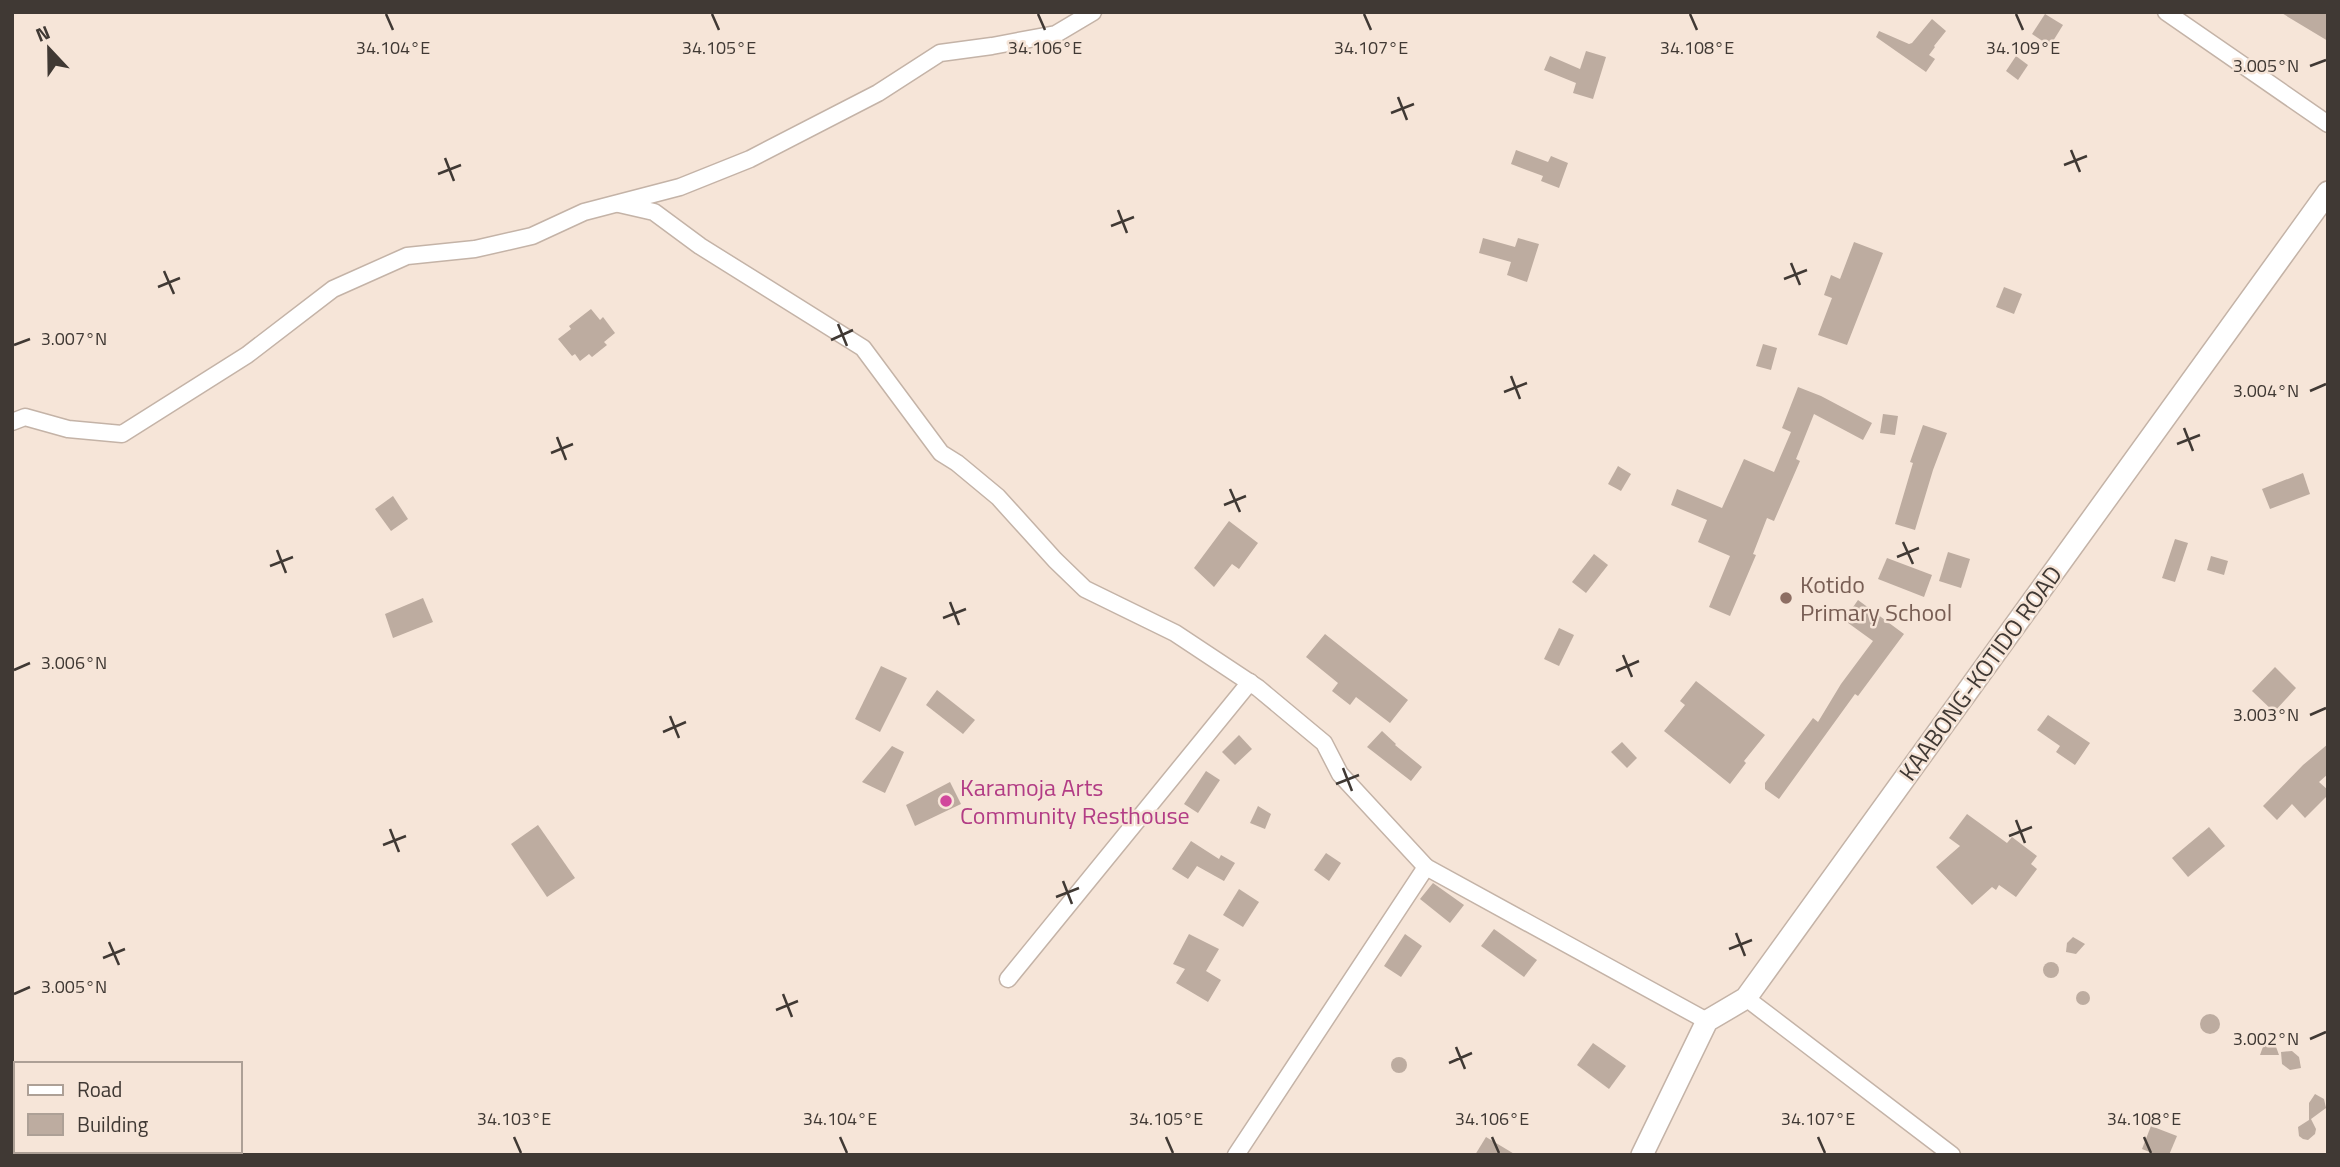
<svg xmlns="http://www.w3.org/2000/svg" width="2340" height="1167" font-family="'Titillium Web',sans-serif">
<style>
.building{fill:#bdaca0}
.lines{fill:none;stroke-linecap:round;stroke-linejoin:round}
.minor-casing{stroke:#c4b3a7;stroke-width:19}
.secondary-casing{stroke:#c4b3a7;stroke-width:24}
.minor{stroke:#fff;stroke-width:16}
.secondary{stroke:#fff;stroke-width:21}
.ticks{fill:none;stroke:#403934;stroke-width:2.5}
.education-dot{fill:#8d6e63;stroke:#f6e5d8;stroke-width:2.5}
.hotel-dot{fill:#d1479c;stroke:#f6e5d8;stroke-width:2.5}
.labels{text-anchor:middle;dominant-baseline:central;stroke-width:5;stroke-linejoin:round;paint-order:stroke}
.education-label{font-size:24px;fill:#785e54;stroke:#f6e5d8;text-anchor:start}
.street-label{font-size:24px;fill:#403934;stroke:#f6e5d8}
.hotel-label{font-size:24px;fill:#b23c85;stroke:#f6e5d8;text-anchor:start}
.ticks-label{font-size:18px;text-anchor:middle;fill:#403934;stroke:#f6e5d8;stroke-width:5;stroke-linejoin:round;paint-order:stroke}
</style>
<rect width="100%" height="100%" fill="#f6e5d8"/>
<g class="building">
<polygon points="2280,12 2328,12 2328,41"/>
<polygon points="2045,14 2063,25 2050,46 2032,34"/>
<polygon points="1932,19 1946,31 1934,46 1935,47 1929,55 1935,59 1926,72 1876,37 1879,31 1909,44 1912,43"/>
<polygon points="1586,51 1606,57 1593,99 1573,93 1576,83 1544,70 1550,56 1580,69"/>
<polygon points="2016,56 2028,65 2018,80 2006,71"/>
<polygon points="1516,150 1548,162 1551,156 1568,163 1559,188 1541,181 1543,176 1511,164"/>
<polygon points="1483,238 1515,247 1518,238 1539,244 1527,282 1507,275 1511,262 1479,253"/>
<polygon points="1854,242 1883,253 1847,345 1818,335 1832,298 1824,295 1831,275 1840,279"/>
<polygon points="2004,287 2022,294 2014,314 1996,307"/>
<polygon points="591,309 600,320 603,317 615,333 604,342 607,345 592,357 589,354 580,361 575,354 572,356 558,339 571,329 569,326"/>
<polygon points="1763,344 1777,348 1771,370 1756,366"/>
<polygon points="1798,387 1821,396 1872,423 1863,440 1814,414 1796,459 1800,461 1774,521 1767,518 1753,554 1756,555 1730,616 1709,607 1730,556 1698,542 1707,520 1671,505 1677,489 1722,508 1744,459 1774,472 1791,432 1782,428"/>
<polygon points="1883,414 1898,416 1895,435 1880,433"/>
<polygon points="1923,425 1947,433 1933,470 1915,530 1895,524 1913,463 1910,462"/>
<polygon points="1618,466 1631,474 1621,491 1608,484"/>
<polygon points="2303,473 2310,494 2270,509 2262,489"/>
<polygon points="393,496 408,519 391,531 375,509"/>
<polygon points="1229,521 1258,543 1239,569 1232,564 1214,587 1194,568"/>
<polygon points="2175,539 2188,543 2175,582 2162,578"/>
<polygon points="1948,552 1970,559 1961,588 1939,581"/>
<polygon points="1594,554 1608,565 1586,593 1572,582"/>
<polygon points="2211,556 2228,561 2224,575 2207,570"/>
<polygon points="1887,558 1932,575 1924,597 1878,579"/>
<polygon points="423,598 433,622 393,638 385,614"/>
<polygon points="1858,600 1904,634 1858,696 1855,694 1779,799 1765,789 1765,783 1813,718 1818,722 1841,684 1873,641 1844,620"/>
<polygon points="1559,628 1574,635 1559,666 1544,659"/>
<polygon points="1325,634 1408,700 1390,723 1356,697 1350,705 1332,691 1338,683 1306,657"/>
<polygon points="881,666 907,678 880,732 855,719"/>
<polygon points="2275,667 2296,688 2274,712 2252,691"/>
<polygon points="1696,681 1765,735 1744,761 1746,763 1730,784 1664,731 1685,705 1680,701"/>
<polygon points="937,690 975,720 963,734 926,705"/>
<polygon points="2048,715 2090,743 2075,765 2056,752 2060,746 2037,730"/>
<polygon points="1382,731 1396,744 1395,745 1422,767 1411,781 1367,747"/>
<polygon points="1239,735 1252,749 1235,765 1222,752"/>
<polygon points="1622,742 1637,758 1627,768 1611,752"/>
<polygon points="2328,744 2328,774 2319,782 2328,790 2328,795 2305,818 2292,804 2277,820 2263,806 2303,765"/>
<polygon points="892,746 904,752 885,793 862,782"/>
<polygon points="1206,771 1220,780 1198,813 1184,804"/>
<polygon points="950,782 961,804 915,826 906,805"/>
<polygon points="1258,806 1271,814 1265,829 1250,823"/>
<polygon points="1967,814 2007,843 2012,837 2037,856 2031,864 2037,869 2016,897 1999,885 1996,890 1992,887 1972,905 1936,867 1960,846 1949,838"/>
<polygon points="538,825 575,878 547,897 511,844"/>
<polygon points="2209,827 2225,846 2188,877 2172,858"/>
<polygon points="1191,841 1219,859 1221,855 1235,863 1224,881 1197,866 1188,879 1172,869"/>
<polygon points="1326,853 1341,863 1329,881 1314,870"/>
<polygon points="1433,883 1464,905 1450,923 1420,899"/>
<polygon points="1239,889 1259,902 1243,927 1223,915"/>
<polygon points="1494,929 1537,960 1524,977 1481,946"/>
<polygon points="1189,934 1219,949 1206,971 1221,980 1208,1002 1176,983 1185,969 1173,964"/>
<polygon points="1405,934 1422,946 1401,977 1384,966"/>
<polygon points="2073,937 2085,944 2076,954 2066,952 2067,943"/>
<circle cx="2051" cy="970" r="8"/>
<circle cx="2083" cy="998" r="7"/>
<circle cx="2210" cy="1024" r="10"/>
<polygon points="2267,1041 2275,1044 2279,1055 2260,1055 2264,1044"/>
<polygon points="1593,1043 1626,1066 1609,1089 1577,1065"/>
<polygon points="2292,1051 2299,1057 2301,1068 2290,1070 2282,1064 2281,1052"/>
<circle cx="1399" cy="1065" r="8"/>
<polygon points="2315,1094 2324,1099 2326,1108 2311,1119 2316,1129 2315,1134 2308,1140 2303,1139 2299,1136 2298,1127 2309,1120 2309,1103"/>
<polygon points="2151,1126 2177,1136 2169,1155 2157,1155 2142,1149"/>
<polygon points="1486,1137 1516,1155 1475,1155"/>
</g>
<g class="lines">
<defs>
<g id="minor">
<polyline points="2166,12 2328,124"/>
<polyline points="619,204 654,212 700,246 863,348 941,453 957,463 998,497 1055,560 1085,589 1175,633 1258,688 1324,743 1340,774 1426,867"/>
<polyline points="12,422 25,417 68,429 122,434 247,355 333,289 407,256 475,249 532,236 584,212 680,187 750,159 878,93 940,53 992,46 1056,34 1093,12"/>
<polyline points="1008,979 1250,682"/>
<polyline points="1746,998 1952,1155"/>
<polyline points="1236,1155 1426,867 1707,1021"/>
</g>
<polyline id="secondary" points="1642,1155 1707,1021 1746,998 2328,192"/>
</defs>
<use href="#minor" class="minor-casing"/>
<use href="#secondary" class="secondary-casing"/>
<use href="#minor" class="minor"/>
<use href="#secondary" class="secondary"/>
</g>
<path class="ticks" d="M386,14L393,30M712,14L719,30M1038,14L1045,30M1364,14L1371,30M1690,14L1697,30M2016,14L2023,30M2310,66L2326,60M1398,97L1407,120M1391,113L1414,104M2071,150L2080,172M445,158L454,181M2064,165L2087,156M438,174L461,165M1118,210L1127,233M1111,226L1134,217M1791,263L1800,285M164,271L174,294M1784,279L1807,270M158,287L180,278M838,324L847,346M831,340L853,330M14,345L30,339M1511,376L1520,399M2310,391L2326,384M1504,392L1527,383M2184,428L2193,451M557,437L566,460M2177,444L2200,435M551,453L573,444M1230,489L1240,512M1224,505L1246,496M1903,542L1913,564M277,550L286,573M1897,557L1919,548M270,566L293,557M950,602L959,625M943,618L966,609M1623,655L1632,677M14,670L30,663M1616,671L1639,661M2310,715L2326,708M670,716L679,738M663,732L686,722M1343,768L1352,791M1336,784L1359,775M2016,820L2025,843M390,829L399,852M2009,836L2032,827M383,845L406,836M1063,881L1072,904M1056,897L1079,888M1736,933L1745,956M109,942L119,965M1729,949L1752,940M103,958L125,949M14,994L30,987M783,994L792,1017M776,1010L798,1001M2310,1039L2326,1032M1456,1047L1465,1069M1449,1063L1472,1053M514,1137L521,1153M840,1137L847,1153M1166,1137L1173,1153M1492,1137L1499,1153M1818,1137L1825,1153M2144,1137L2151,1153"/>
<circle class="education-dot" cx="1786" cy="598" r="7"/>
<circle class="hotel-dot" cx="946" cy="801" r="7"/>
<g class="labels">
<g class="education-label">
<text x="1800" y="584">Kotido<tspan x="1800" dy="28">Primary School</tspan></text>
</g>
<g class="street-label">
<text transform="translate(1980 673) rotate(-54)">KAABONG-KOTIDO ROAD</text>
</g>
<g class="hotel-label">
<text x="960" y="787">Karamoja Arts<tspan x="960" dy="28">Community Resthouse</tspan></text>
</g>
</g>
<g class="ticks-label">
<text x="393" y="54">34.104°E</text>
<text x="719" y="54">34.105°E</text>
<text x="1045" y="54">34.106°E</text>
<text x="1371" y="54">34.107°E</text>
<text x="1697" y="54">34.108°E</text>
<text x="2023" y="54">34.109°E</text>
<text x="2266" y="72">3.005°N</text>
<text x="74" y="345">3.007°N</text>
<text x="2266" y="397">3.004°N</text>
<text x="74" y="669">3.006°N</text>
<text x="2266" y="721">3.003°N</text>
<text x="74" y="993">3.005°N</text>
<text x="2266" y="1045">3.002°N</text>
<text x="514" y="1125">34.103°E</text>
<text x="840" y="1125">34.104°E</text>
<text x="1166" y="1125">34.105°E</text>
<text x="1492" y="1125">34.106°E</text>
<text x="1818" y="1125">34.107°E</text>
<text x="2144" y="1125">34.108°E</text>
</g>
<rect width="2340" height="1167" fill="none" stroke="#403934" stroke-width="28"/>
<rect x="14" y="1062" width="228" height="91" fill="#f6e5d8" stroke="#ada096" stroke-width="2"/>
<rect x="28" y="1085" width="35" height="10" fill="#ffffff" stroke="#ada096" stroke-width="2"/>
<text x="77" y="1097" font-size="21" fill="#403934">Road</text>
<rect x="28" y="1114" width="35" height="21" fill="#bdaca0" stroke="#ada096" stroke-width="2"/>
<text x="77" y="1132" font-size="21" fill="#403934">Building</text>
<g transform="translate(49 49) rotate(338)" stroke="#f6e5d8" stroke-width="5" paint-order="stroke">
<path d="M0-5L12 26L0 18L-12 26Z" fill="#403934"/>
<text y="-10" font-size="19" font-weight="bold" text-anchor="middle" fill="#403934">N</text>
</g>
</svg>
